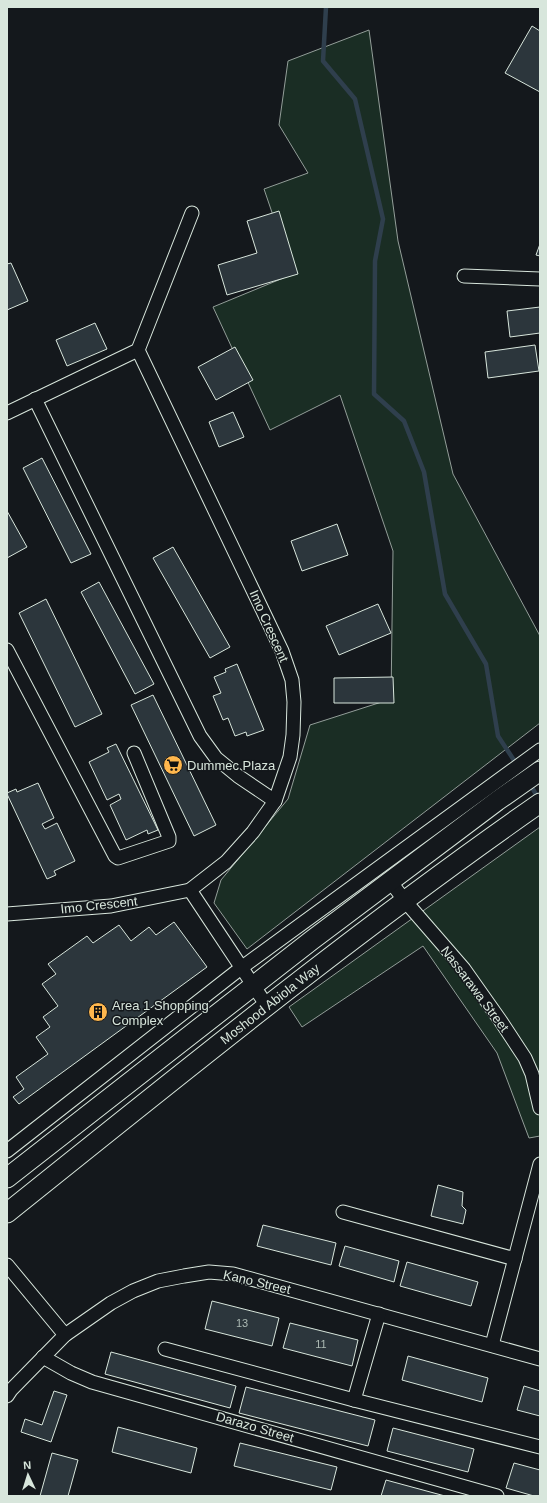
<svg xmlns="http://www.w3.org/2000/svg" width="547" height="1503" font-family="Arial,sans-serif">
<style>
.green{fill:#1a2d24;stroke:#939e99}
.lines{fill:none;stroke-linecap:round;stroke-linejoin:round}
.stream{stroke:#2f3f4d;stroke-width:4.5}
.building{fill:#2c363c;stroke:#d8e6dc}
.minor-casing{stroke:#d8e6dc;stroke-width:15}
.secondary-casing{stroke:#d8e6dc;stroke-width:21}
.minor{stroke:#14181c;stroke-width:13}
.secondary{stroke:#14181c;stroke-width:19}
.labels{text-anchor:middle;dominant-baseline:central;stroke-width:3;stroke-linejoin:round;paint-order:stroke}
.number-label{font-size:11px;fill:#adbab4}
.street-label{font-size:13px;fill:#d8e6dc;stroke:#14181c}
.poi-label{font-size:13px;fill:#d8e6dc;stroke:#14181c;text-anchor:start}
</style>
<rect width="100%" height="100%" fill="#14181c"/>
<g class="green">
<polygon points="369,30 398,241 453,474 540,636 540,723 247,949 214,903 221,880 288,799 310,725 391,699 393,551 340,395 270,430 213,307 293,274 264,189 308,173 279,125 288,61"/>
<polygon points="540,827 540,1136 529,1138 497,1053 423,946 302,1027 289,1007"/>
</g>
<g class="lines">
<g class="stream">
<polyline points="326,7 323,61 355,99 383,219 375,261 374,394 404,421 424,472 445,594 486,664 498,736 525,777"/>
<polyline points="529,783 539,799"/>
</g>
</g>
<g class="building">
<polygon points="532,26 540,31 540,92 505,73"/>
<polygon points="279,211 298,274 227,295 218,265 257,253 247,221"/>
<polygon points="540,244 540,256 536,255"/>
<polygon points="11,263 28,301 7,310 7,264"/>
<polygon points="540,307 540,333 510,337 507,311"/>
<polygon points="95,323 107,349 67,366 56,340"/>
<polygon points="535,345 539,371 488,378 485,352"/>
<polygon points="235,347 253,380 216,400 198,367"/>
<polygon points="233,412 244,437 219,447 209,422"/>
<polygon points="42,458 91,554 71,563 23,468"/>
<polygon points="7,511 27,547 7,558"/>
<polygon points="337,524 348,555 302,571 291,541"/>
<polygon points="173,547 230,647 210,658 153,558"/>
<polygon points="99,582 154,684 135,694 81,592"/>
<polygon points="46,599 102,714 75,727 19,613"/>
<polygon points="378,604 391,633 339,655 326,626"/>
<polygon points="237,664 264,730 247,736 246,732 235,736 228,718 223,720 213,696 221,693 214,677 226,672 225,669"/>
<polygon points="393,677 394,703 334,703 334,678"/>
<polygon points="153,695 216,825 194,836 131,705"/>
<polygon points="116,744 158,830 148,834 147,830 126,840 110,805 121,799 119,794 107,800 89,762 109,752 107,748"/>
<polygon points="38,783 54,818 42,824 45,829 57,823 75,861 54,871 56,875 47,879 7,794 7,793 16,789 17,792"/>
<polygon points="174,922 207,967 19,1104 13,1097 24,1089 16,1077 48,1054 36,1037 50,1027 43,1017 58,1006 42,984 56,974 48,964 87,936 93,943 119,925 131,941 149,927 156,935"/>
<polygon points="438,1185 463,1192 462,1206 466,1210 463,1224 431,1216"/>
<polygon points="263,1225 336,1243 331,1265 257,1246"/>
<polygon points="345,1246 399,1261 394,1282 339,1266"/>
<polygon points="407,1262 478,1282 471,1306 400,1286"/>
<polygon points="212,1301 279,1318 272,1346 205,1329"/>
<polygon points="290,1323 358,1340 352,1366 283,1348"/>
<polygon points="111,1352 236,1386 230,1408 105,1374"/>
<polygon points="408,1356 488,1378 482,1402 402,1380"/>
<polygon points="524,1386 540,1391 540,1416 517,1410"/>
<polygon points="246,1387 375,1420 368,1446 239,1413"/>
<polygon points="54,1391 67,1395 51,1442 21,1432 25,1419 42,1425"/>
<polygon points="118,1427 197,1448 191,1473 112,1452"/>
<polygon points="393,1428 474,1449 468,1472 387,1451"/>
<polygon points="240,1443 337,1467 331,1490 234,1466"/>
<polygon points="52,1453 78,1460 68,1496 40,1496"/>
<polygon points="514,1463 540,1470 540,1496 534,1496 506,1488"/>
<polygon points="386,1480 445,1496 381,1496"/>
</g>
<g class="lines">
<defs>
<g id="minor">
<polyline points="464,276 540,279"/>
<polyline points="35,399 200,736 216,758 238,776 275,801"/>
<polyline points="7,413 138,350 192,213"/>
<polyline points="7,650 115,856 118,858 169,841 169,837 134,753"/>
<polyline points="390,881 405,901 464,969 500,1020 525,1058 532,1074 540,1108"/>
<polyline points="190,890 267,1006"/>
<polyline points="7,914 111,906 190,890 226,862 253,832 275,801 290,757 293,735 294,702 292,680 282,651 138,350"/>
<polyline points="7,1151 241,968 540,750"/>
<polyline points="343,1212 515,1259"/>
<polyline points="7,1265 65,1335"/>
<polyline points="492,1345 540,1164"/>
<polyline points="165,1349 354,1400 540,1447"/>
<polyline points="43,1357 71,1373 92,1382 497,1496"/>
<polyline points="7,1396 11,1390 65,1335 111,1303 133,1291 158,1281 184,1276 209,1272 233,1274 540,1359"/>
<polyline points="354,1400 379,1314"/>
</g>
<g id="secondary">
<polyline points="7,1178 312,940 497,801 540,771"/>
<path d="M7,1213C182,1073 356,931 540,803"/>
</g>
</defs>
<use href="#minor" class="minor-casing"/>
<use href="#secondary" class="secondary-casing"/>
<use href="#minor" class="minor"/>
<use href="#secondary" class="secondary"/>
</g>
<defs>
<symbol id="supermarket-disc" viewBox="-11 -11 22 22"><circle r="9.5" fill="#ffb74d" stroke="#14181c"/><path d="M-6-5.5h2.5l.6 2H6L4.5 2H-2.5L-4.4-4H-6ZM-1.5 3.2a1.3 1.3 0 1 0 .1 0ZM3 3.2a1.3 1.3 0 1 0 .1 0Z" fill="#111"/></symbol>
<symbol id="building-disc" viewBox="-11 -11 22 22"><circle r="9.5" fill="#ffb74d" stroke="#14181c"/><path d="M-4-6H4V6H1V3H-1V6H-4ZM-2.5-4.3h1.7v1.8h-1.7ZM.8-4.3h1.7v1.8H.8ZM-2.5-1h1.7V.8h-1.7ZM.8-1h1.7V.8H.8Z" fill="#111"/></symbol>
</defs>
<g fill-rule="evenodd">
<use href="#supermarket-disc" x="162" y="754" width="22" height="22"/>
<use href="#building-disc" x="87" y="1001" width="22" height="22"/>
</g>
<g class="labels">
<g class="number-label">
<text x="242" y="1323">13</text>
<text x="321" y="1344">11</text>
</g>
<g class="street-label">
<text transform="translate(269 626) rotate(66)">Imo Crescent</text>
<text transform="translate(99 905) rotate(-6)">Imo Crescent</text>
<text transform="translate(475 989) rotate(53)">Nassarawa Street</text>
<text transform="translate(270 1004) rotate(-38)">Moshood Abiola Way</text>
<text transform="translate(257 1282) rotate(13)">Kano Street</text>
<text transform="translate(255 1427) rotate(16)">Darazo Street</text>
</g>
<g class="poi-label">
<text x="187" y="765">Dummec Plaza</text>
<text x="112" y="1005">Area 1 Shopping<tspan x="112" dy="15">Complex</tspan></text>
</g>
</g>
<rect width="547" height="1503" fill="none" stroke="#d8e6dc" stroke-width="16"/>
<g transform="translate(28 1475) rotate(356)" stroke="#14181c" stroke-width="3" paint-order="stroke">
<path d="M0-3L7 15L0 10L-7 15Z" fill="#d8e6dc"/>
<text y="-6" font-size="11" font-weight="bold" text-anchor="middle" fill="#d8e6dc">N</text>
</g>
</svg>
